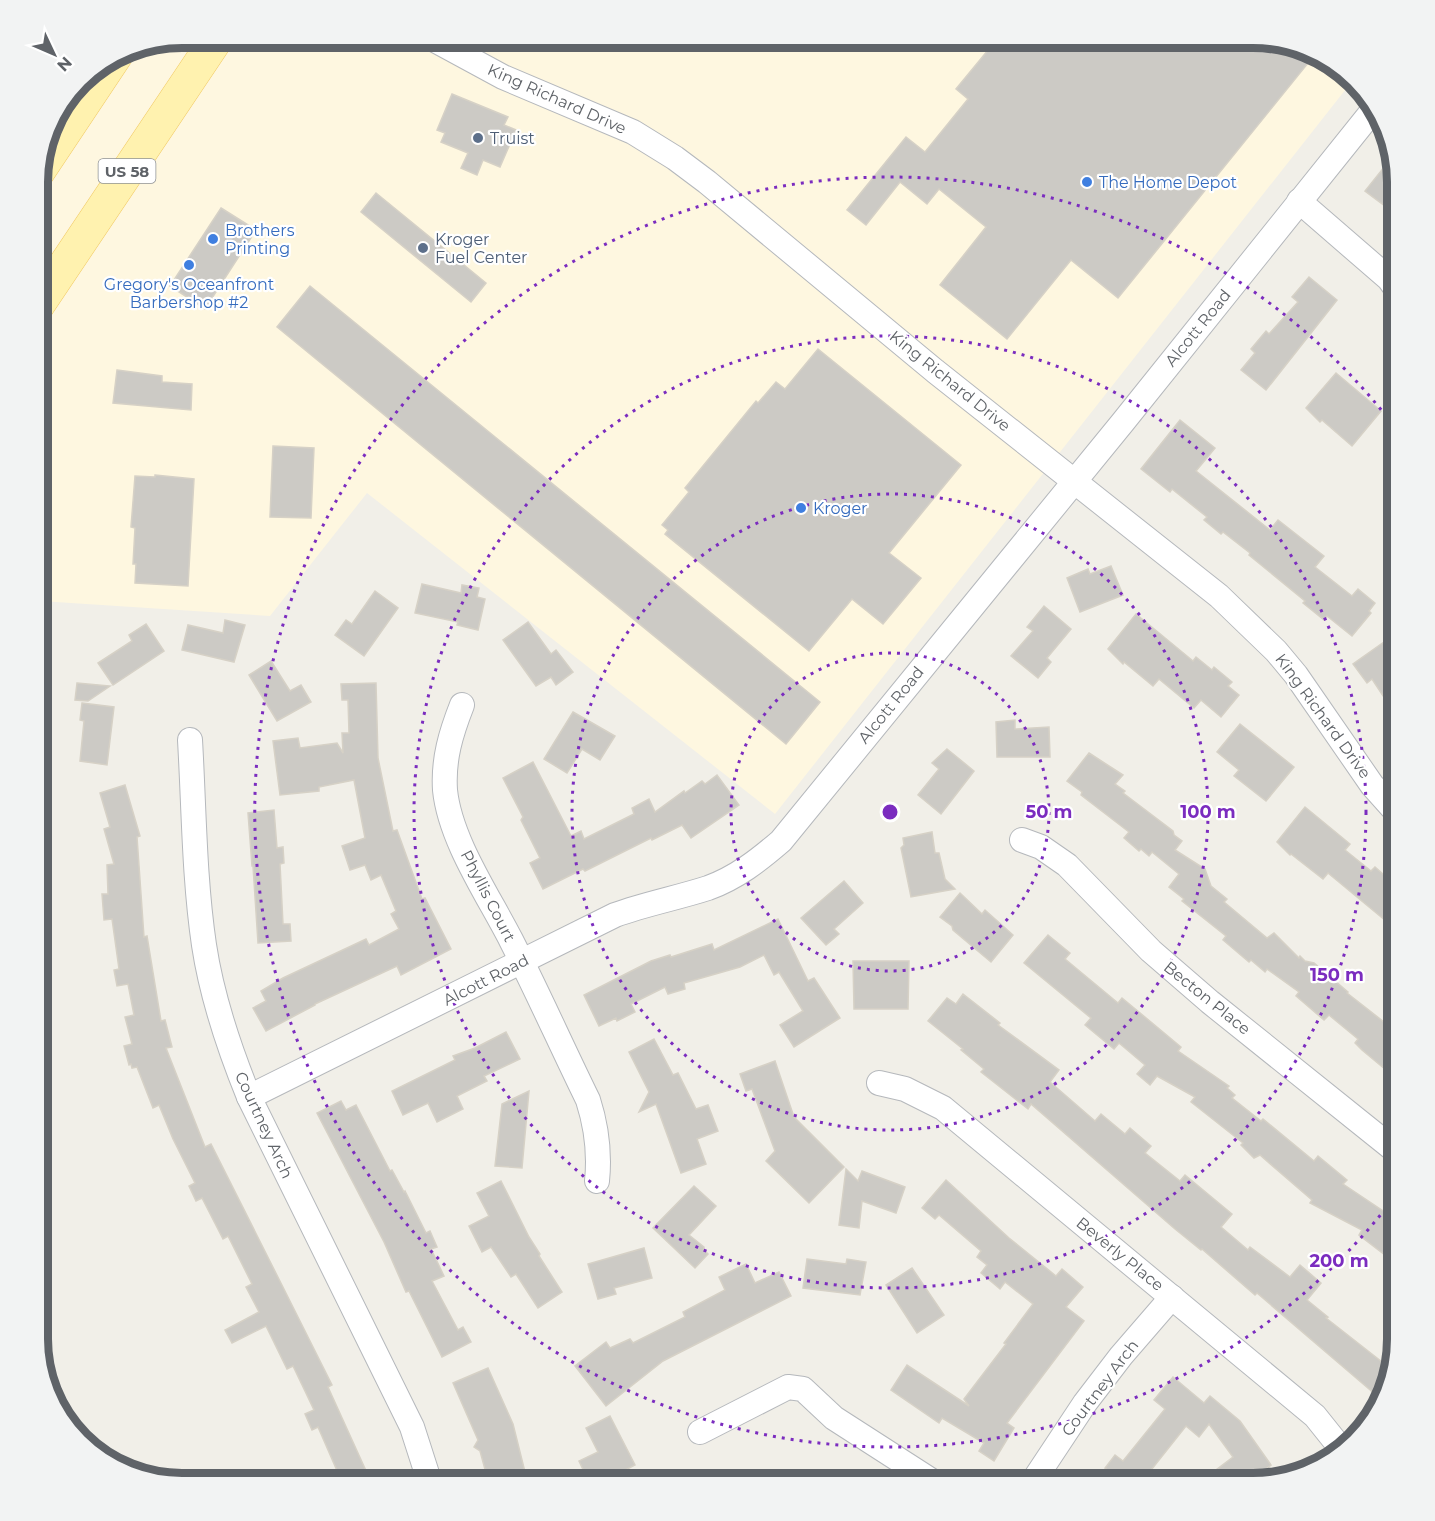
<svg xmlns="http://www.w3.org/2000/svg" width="1435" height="1521" font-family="Montserrat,sans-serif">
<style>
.commercial{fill:#fef7e0}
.building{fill:#cccac5;stroke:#d6d1c6;stroke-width:1.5}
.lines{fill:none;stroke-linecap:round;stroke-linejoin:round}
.street-casing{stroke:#b5b8bc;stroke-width:26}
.primary-casing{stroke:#f2c960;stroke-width:34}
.street{stroke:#fff;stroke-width:24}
.primary{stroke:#fff2af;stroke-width:33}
.ring{fill:none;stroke:#7b2cbf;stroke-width:3;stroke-dasharray:3 6}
.service-dot{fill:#5c6f8a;stroke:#fff;stroke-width:2}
.shop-dot{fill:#3f7fe0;stroke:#fff;stroke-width:2}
.labels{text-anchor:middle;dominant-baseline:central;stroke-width:4.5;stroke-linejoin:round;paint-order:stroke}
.shield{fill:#fff;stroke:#8f9295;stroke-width:1.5}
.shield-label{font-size:15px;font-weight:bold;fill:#5f6368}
.street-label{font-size:16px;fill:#5f6368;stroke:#fff}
.service-label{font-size:16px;fill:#4e5e75;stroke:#fff;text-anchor:start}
.shop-label{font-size:16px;fill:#366cbe;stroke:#fff;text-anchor:start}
.rim{fill:none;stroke:#5f6368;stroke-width:8}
.centre{fill:#7b2cbf;stroke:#fff;stroke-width:3}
.ring-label{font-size:18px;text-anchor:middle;font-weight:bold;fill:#7b2cbf;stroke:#fff;stroke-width:4.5;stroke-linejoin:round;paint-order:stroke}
</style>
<rect width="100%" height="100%" fill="#f1efe8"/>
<polygon class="commercial" points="182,38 1262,38 1317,52 1353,80 775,814 367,493 270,616 40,601 38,613 38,172 52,118 86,74 127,48"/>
<g class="building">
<polygon points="998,38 1262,38 1317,52 1118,298 1071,260 1007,339 940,285 986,227 939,189 927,204 900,182 866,225 847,210 906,137 925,152 968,99 956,89"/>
<polygon points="452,94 508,117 504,125 516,130 500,167 483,160 477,175 461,168 468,153 441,142 445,133 437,130"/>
<polygon points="1393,156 1397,182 1397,215 1365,191"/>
<polygon points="376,193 486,283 471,302 361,212"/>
<polygon points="221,208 256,230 205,309 170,286"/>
<polygon points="1309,277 1337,300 1266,390 1241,370 1255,353 1251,349 1266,331 1269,334 1298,302 1292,297"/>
<polygon points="310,286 820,702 786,744 277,327"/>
<polygon points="818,349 961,465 889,553 921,578 883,624 852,599 809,651 665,534 668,530 662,525 689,492 685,488 756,401 758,403 776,382 785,389"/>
<polygon points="117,370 162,376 162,382 192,384 191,410 113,403"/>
<polygon points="1336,373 1381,411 1352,446 1322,420 1320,422 1306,408"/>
<polygon points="1180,420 1215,448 1196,471 1270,530 1278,520 1324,556 1315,567 1352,596 1358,589 1375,603 1369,611 1371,613 1352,636 1327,616 1324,620 1303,603 1305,601 1249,555 1250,553 1223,532 1221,534 1204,520 1207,517 1172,489 1170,492 1141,469"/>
<polygon points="273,446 314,448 311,518 270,517"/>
<polygon points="155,475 194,479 188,586 135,583 136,564 133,564 135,528 131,527 135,476 155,477"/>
<polygon points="1111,566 1123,595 1080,612 1067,578 1088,569 1090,574"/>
<polygon points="422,584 461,593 462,585 479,588 477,597 485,599 478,630 457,625 458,622 415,613"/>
<polygon points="375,591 398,608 364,656 335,635 346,620 352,624"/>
<polygon points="1044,606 1071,629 1047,658 1051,662 1038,678 1011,656 1033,631 1027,627"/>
<polygon points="1136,614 1193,661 1196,657 1212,670 1214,667 1232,682 1228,686 1239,695 1221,717 1201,700 1194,708 1159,679 1153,686 1124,662 1123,664 1108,649"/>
<polygon points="225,620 245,625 234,662 182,650 188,625 223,633"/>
<polygon points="528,622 551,654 556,650 573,672 556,685 551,677 536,686 503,640"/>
<polygon points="146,624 164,651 113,685 98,663 132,641 129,635"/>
<polygon points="1384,642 1397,661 1397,717 1372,679 1367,683 1353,664"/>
<polygon points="271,661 290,691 301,685 311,702 277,721 249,675"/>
<polygon points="77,683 110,686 88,701 75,700"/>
<polygon points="376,683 378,758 393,831 397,830 422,899 425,898 451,949 401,975 397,966 315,1004 315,1005 266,1031 253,1008 266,1001 261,991 283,978 366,939 369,945 399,929 391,914 396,911 381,875 371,880 365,865 350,870 342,846 365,838 354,780 319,787 319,791 280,795 273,741 298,738 300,748 337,743 343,753 342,733 349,733 348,700 342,700 341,684"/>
<polygon points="82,703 114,707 107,765 80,761 84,721 80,720"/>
<polygon points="573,712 615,736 600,760 582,749 567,773 544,759"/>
<polygon points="1015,720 1015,729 1049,727 1050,757 997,757 996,722"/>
<polygon points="1240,724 1294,767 1266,801 1234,776 1239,770 1217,752"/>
<polygon points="947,749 974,771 941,814 918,795 939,769 932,763"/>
<polygon points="1089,753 1123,775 1115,784 1125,791 1123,793 1173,831 1174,835 1182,841 1175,850 1205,869 1211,886 1227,899 1224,902 1267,938 1274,933 1299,958 1300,956 1305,961 1314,963 1348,992 1347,993 1398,1033 1398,1080 1362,1050 1355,1043 1358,1039 1329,1015 1324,1020 1296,996 1299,992 1267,969 1265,972 1251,960 1249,962 1223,940 1226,936 1182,901 1184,899 1169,887 1179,874 1152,852 1149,856 1141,849 1139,851 1124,838 1129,832 1081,795 1082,792 1067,781"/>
<polygon points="533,762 571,836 581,831 584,839 634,814 632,808 649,799 655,812 684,791 685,793 702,781 705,784 717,775 739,805 691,838 682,825 652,840 651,838 585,871 583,869 543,889 530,863 540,858 521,820 523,817 503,778"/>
<polygon points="125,785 140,836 137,837 144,937 147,936 161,1021 165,1020 172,1047 166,1048 205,1147 211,1144 307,1335 332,1385 328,1387 372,1484 341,1484 338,1473 318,1427 312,1430 305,1414 314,1410 293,1366 287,1369 266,1326 232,1343 225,1330 259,1312 246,1287 252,1284 228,1236 223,1239 202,1198 196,1201 189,1186 195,1183 173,1139 159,1105 153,1108 137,1067 132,1068 131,1064 129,1065 124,1046 132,1044 125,1017 134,1015 128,984 117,986 114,970 119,969 112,919 104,920 102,894 108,894 107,865 114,864 104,829 110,827 100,793"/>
<polygon points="1305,807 1350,844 1345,850 1371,871 1375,867 1392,882 1390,884 1398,890 1398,931 1328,873 1323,879 1291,854 1290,855 1277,842"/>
<polygon points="274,810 277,848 283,847 284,863 280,864 283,924 290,924 291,941 258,943 253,866 252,866 248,813"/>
<polygon points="932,832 935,853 939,853 945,879 955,889 911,897 901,848 904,845 903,838"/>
<polygon points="844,881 863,903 834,929 839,934 826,945 801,918"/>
<polygon points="960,893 982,914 985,910 1013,935 991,962 953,930 952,926 940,917"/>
<polygon points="778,919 808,981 814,978 840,1018 794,1047 780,1025 803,1011 779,972 774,975 764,955 740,967 684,983 685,989 668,994 665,987 631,1004 635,1012 617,1021 616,1018 599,1026 584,995 651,961 670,955 671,957 712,944 714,950"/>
<polygon points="1048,935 1070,953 1065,959 1118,1003 1122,998 1181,1047 1178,1051 1229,1086 1227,1088 1235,1095 1232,1098 1261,1121 1263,1119 1314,1161 1318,1156 1347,1180 1343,1184 1398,1221 1398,1265 1359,1235 1362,1230 1310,1203 1312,1200 1260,1155 1254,1158 1241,1145 1243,1143 1191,1102 1195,1097 1157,1076 1150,1085 1137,1074 1145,1065 1119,1043 1114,1049 1085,1025 1091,1018 1024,963"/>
<polygon points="853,961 909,961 908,1009 854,1009"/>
<polygon points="963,994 1000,1023 998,1025 1059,1070 1050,1082 1095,1121 1101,1114 1125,1134 1130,1128 1151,1146 1145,1153 1180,1181 1185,1175 1232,1214 1221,1227 1248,1250 1250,1247 1290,1277 1300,1265 1321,1283 1307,1300 1328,1317 1326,1318 1391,1369 1383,1401 1257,1293 1255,1295 1202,1249 1201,1250 1175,1229 1031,1104 1028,1109 981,1072 984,1069 961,1050 963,1049 928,1021 947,998 956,1004"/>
<polygon points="506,1032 520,1059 484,1076 487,1081 457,1096 463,1109 437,1122 428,1103 403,1115 392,1091 455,1060 453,1056 475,1048"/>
<polygon points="654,1039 673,1075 678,1073 696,1109 708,1105 718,1131 697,1139 706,1164 681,1173 656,1104 639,1112 649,1092 629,1052"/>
<polygon points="775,1061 794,1117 844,1167 809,1203 766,1161 775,1151 752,1089 746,1091 740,1074"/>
<polygon points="529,1091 522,1168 495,1166 502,1104"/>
<polygon points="341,1101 346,1110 356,1105 390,1171 392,1170 404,1192 405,1191 426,1233 430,1231 437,1247 431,1249 444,1276 432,1281 458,1330 463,1327 471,1342 442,1357 409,1291 406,1292 384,1242 317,1113"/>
<polygon points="846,1169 858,1181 862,1171 905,1187 896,1213 862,1201 859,1228 839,1225"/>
<polygon points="946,1180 1009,1238 1056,1276 1062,1269 1083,1287 1066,1307 1084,1321 1007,1423 1014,1428 994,1461 979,1451 984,1443 942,1418 939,1423 891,1390 907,1365 969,1406 964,1399 1006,1344 1004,1343 1033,1304 1005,1282 1000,1289 981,1273 987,1265 977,1257 981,1251 939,1215 935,1219 922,1208"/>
<polygon points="501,1181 529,1237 540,1254 539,1256 562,1292 538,1308 516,1274 511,1277 491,1247 482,1252 469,1226 489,1216 477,1193"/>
<polygon points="694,1186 716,1206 689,1235 704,1247 704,1250 708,1254 695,1268 653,1228"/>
<polygon points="644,1248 652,1278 614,1288 616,1294 598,1299 588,1264"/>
<polygon points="807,1259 846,1264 847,1259 866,1262 860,1295 803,1288"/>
<polygon points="746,1264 755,1283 779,1272 791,1296 663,1361 606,1406 575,1366 606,1342 610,1348 630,1339 633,1343 685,1317 683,1312 725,1290 719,1277"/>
<polygon points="912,1268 944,1315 917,1333 886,1285"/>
<polygon points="488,1368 513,1424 528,1484 489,1484 480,1451 474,1447 478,1440 453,1383"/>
<polygon points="1173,1377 1204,1403 1210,1396 1240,1421 1271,1465 1247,1484 1225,1484 1216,1470 1233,1457 1209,1424 1199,1437 1186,1426 1140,1484 1110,1484 1115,1476 1105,1468 1115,1455 1123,1461 1165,1409 1154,1400"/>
<polygon points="610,1416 635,1465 599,1484 590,1484 579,1461 598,1452 586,1428"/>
</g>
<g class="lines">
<defs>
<g id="street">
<polyline points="431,38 503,77 633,132 675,158 707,182 935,371 1219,596 1276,651 1296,675 1372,785 1397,813"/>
<polyline points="1299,201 1389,279 1397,290"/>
<path d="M462,705C451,733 443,759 445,790C450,840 488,895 511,940C538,993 562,1047 588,1100C597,1128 600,1152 597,1181"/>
<path d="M190,740C194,808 194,877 204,945C212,998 229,1048 249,1097L412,1427L430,1483"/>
<polyline points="1022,840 1041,847 1067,865 1151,951 1210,1002 1397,1152"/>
<polyline points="879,1083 905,1089 943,1108 1315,1416 1335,1441 1341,1452"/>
<path d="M249,1097L615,915C645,904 677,898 708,888C736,878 759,860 781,841L1123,422L1374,109"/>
<polyline points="700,1432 788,1387 803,1389 834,1418 935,1483"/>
<polyline points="1032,1483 1085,1403 1121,1356 1172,1297"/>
</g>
<g id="primary">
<polyline points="38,172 116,55"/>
<polyline points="38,305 217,38"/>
</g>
</defs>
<use href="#street" class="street-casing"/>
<use href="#primary" class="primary-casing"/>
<use href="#street" class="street"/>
<use href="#primary" class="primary"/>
</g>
<g class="ring">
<circle cx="890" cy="812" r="159"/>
<circle cx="890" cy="812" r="318"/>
<circle cx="890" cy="812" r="476"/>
<path d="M1397 1194A635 635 0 1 1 1397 430"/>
</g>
<g class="service-dot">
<circle cx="478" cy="138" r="6"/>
<circle cx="423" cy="248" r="6"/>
</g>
<g class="shop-dot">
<circle cx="1087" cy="182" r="6"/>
<circle cx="213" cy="239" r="6"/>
<circle cx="189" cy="265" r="6"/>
<circle cx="801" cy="508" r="6"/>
</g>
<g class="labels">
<rect class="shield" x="98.5" y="159" width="57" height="24" rx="4.5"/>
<g class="shield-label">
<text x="127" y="171">US 58</text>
</g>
<g class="street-label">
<text transform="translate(557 99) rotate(24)">King Richard Drive</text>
<text transform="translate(1198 328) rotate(-51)">Alcott Road</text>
<text transform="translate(950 381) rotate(39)">King Richard Drive</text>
<text transform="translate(891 705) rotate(-51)">Alcott Road</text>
<text transform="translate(1323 716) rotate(54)">King Richard Drive</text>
<text transform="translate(488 896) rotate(63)">Phyllis Court</text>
<text transform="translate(486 980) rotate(-27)">Alcott Road</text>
<text transform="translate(1207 998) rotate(39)">Becton Place</text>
<text transform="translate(264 1125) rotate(65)">Courtney Arch</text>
<text transform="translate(1120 1254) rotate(39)">Beverly Place</text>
<text transform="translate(1100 1388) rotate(-53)">Courtney Arch</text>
</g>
<g class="service-label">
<text x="490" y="138">Truist</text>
<text x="435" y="239">Kroger<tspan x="435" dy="18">Fuel Center</tspan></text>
</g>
<g class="shop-label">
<text x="1099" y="182">The Home Depot</text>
<text x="225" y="230">Brothers<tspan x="225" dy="18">Printing</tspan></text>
<text x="189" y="284" text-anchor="middle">Gregory's Oceanfront<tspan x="189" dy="18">Barbershop #2</tspan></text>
<text x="813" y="508">Kroger</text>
</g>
</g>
<path d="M0 0H1435V1521H0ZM182 48H1253A134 134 0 0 1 1387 182V1339A134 134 0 0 1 1253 1473H182A134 134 0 0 1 48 1339V182A134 134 0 0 1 182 48Z" fill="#f2f3f3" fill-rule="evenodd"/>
<path class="rim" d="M182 48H1253A134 134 0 0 1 1387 182V1339A134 134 0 0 1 1253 1473H182A134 134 0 0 1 48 1339V182A134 134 0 0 1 182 48Z"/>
<circle cx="890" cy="812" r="9" class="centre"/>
<g class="ring-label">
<text x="1049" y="818">50 m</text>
<text x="1208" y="818">100 m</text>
<text x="1337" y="981">150 m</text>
<text x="1339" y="1267">200 m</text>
</g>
<g transform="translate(54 54) rotate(134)" stroke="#ffffff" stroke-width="4.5" paint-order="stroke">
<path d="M0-4.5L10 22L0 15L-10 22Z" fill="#5f6368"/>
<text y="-9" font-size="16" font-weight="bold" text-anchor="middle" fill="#5f6368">N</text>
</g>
</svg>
